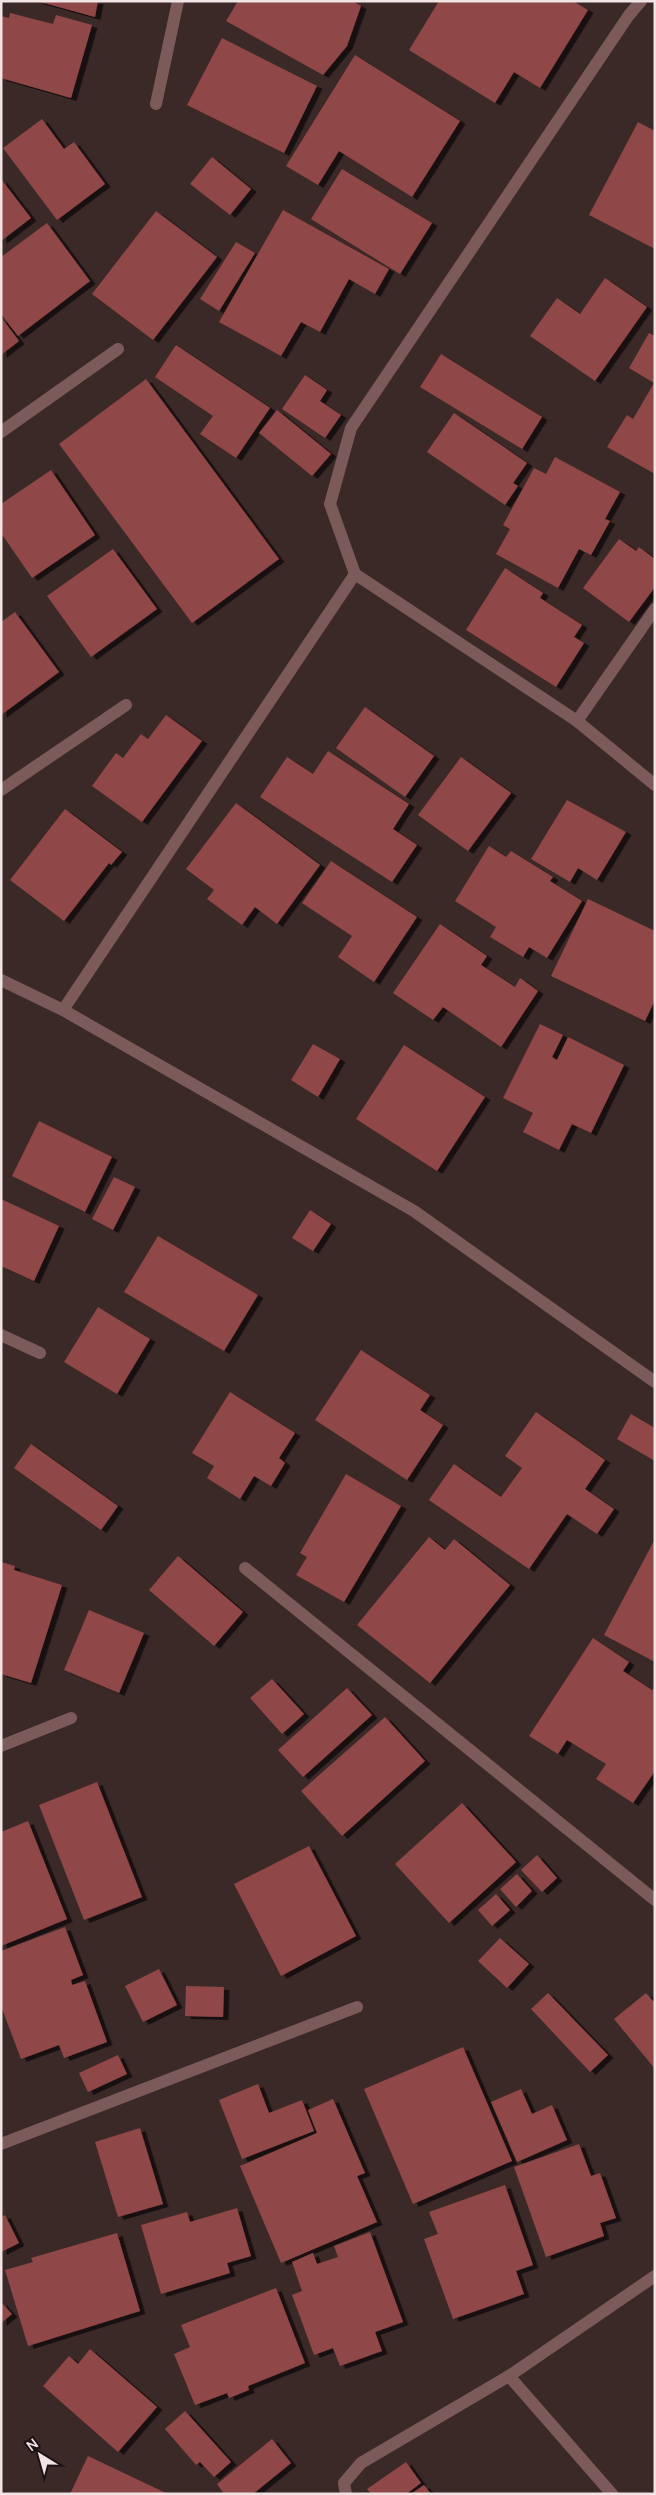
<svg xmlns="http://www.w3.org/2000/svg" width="656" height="2495" font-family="Manrope,sans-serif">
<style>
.building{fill:#904646;filter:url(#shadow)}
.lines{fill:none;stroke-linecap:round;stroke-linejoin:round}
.lane{stroke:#7c5a59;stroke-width:12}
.street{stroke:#7c5a59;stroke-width:12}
</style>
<defs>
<filter id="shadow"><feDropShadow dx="5.5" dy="3" stdDeviation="0" flood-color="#0009"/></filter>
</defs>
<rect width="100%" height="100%" fill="#3b2928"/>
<g class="building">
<polygon points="37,1 98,1 95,17"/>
<polygon points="238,1 353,1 361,6 347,46 323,75 226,21"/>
<polygon points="439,1 573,1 588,10 540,88 514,72 495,103 409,50"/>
<polygon points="10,13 53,24 56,15 92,25 71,98 1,78 1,16 9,18"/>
<polygon points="222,38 317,86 284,153 187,105"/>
<polygon points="355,55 460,121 412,197 339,151 318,185 286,166"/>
<polygon points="42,119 64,149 74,142 105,184 57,220 3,148"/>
<polygon points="638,122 655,131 655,249 589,215"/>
<polygon points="212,157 251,189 230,215 190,184"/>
<polygon points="342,169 432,223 400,274 311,219"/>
<polygon points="1,179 31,218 1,241"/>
<polygon points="283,210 389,269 375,294 349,279 320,332 301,322 281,356 219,322"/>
<polygon points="156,211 217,257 153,340 92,294"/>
<polygon points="47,223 90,281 18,336 1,314 1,257"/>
<polygon points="236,242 255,253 219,311 200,299"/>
<polygon points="605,278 647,307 595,381 530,336 557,298 580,314"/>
<polygon points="1,317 19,341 1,355"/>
<polygon points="649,333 655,336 655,474 607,447 627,415 633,419 654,383 629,368"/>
<polygon points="176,345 270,408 236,458 200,434 213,416 155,377"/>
<polygon points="441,354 542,417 522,449 420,387"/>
<polygon points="305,375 327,390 320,401 341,415 325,438 282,409"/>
<polygon points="146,379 279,559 192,623 59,444"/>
<polygon points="277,410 331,454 312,476 259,433"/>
<polygon points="454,413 527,463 513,483 518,486 505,505 427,452"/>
<polygon points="555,457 620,492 605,519 610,521 591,555 579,549 558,588 496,554 510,529 503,525 534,468 546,474"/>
<polygon points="51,470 95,535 32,578 1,533 1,504"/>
<polygon points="619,539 636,551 639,547 655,559 655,587 629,622 583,588"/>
<polygon points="113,549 157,609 91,657 47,596"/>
<polygon points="505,568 543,593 540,598 582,625 574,637 584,643 556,687 466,630"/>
<polygon points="15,612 59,672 1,715 1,622"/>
<polygon points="365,707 434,756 405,797 336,748"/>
<polygon points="166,715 202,741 142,822 92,786 116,753 123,758 141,734 148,739"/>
<polygon points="328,751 409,804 393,829 417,845 392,882 260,797 287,757 313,774"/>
<polygon points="461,757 511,793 468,851 418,815"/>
<polygon points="567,800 626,832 597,880 578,868 570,882 531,859"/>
<polygon points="236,803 320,865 277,924 255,907 242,925 207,899 214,890 186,869"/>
<polygon points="65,809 122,852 111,865 109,863 64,921 10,880"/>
<polygon points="489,846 506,857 511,851 553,877 550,881 582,901 547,958 529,947 523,957 490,937 496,927 455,901"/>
<polygon points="331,861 417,917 374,982 338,957 352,936 302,903"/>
<polygon points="588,899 655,931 655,1000 645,1021 551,976"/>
<polygon points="440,924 487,956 481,965 515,987 520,978 538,991 501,1047 443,1007 433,1020 393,993"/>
<polygon points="540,1024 563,1035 552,1057 557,1060 568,1037 624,1065 591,1133 572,1124 559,1150 523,1132 533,1113 503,1098"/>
<polygon points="313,1044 340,1059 318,1097 291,1080"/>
<polygon points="404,1045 485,1097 437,1171 356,1119"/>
<polygon points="39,1121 112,1157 85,1212 12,1176"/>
<polygon points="114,1177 135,1187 113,1230 92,1219"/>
<polygon points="1,1199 59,1226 34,1281 1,1266"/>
<polygon points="310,1210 331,1224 313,1251 292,1238"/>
<polygon points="158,1236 258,1295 224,1351 124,1292"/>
<polygon points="98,1307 150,1339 117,1394 64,1362"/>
<polygon points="361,1350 430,1395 420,1410 443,1425 407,1480 315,1420"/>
<polygon points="230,1392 295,1433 279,1458 285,1463 271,1486 254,1476 240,1499 207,1478 214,1466 192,1453"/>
<polygon points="536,1412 605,1460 585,1489 614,1509 597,1534 567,1514 529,1569 429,1500 454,1464 501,1497 522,1468 505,1456"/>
<polygon points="631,1414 655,1428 655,1461 617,1439"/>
<polygon points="31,1444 118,1506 101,1530 14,1468"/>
<polygon points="346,1474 401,1506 344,1602 296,1575 307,1557 300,1553"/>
<polygon points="429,1537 445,1550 454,1539 510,1585 430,1683 357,1625"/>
<polygon points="655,1539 655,1662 604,1635"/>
<polygon points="178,1556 243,1612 214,1646 149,1590"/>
<polygon points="1,1562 15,1566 14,1570 62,1585 31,1683 1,1674"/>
<polygon points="89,1610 144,1633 119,1693 64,1670"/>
<polygon points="593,1638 629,1662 623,1671 652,1690 655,1687 655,1771 633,1803 596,1779 606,1764 567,1740 558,1754 529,1736"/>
<polygon points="272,1679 304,1714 282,1734 250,1698"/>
<polygon points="347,1688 372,1715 303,1777 278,1750"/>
<polygon points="385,1717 425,1761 342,1836 301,1791"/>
<polygon points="97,1782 142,1897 84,1920 39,1805"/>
<polygon points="462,1803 516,1862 449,1923 395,1864"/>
<polygon points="28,1821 67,1919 1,1946 1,1832"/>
<polygon points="309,1846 356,1936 281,1976 234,1884"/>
<polygon points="537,1855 557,1878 542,1892 521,1870"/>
<polygon points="517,1874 532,1891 516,1907 500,1889"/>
<polygon points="496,1894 510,1910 492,1926 478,1910"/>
<polygon points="65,1927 83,1975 71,1980 72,1985 85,1981 107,2042 64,2058 59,2045 21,2059 1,2006 1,1951"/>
<polygon points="500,1938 529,1964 507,1988 478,1961"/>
<polygon points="159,1969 177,2005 143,2022 125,1986"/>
<polygon points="186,1986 224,1987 223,2017 185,2016"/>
<polygon points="548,1993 608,2055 590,2072 531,2009"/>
<polygon points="646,1993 655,2003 655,2069 614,2019"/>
<polygon points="463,2047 512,2161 413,2204 364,2089"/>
<polygon points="118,2055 127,2074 88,2092 79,2073"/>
<polygon points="258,2084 269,2113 302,2100 314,2131 242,2159 219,2100"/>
<polygon points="521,2089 532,2114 552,2105 567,2140 517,2162 491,2102"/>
<polygon points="333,2099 365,2173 357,2176 377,2222 281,2263 240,2166 317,2133 308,2110"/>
<polygon points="140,2128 163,2204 118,2217 95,2142"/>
<polygon points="579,2144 591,2176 600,2173 616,2218 600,2223 604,2236 546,2257 514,2167"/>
<polygon points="505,2185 533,2265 516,2271 524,2294 453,2319 424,2239 438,2234 429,2212"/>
<polygon points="237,2208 251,2256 227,2263 230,2273 161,2294 141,2225 187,2212 190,2222"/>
<polygon points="5,2215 19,2243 1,2252 1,2217"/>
<polygon points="370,2232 403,2322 375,2332 382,2351 340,2366 333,2348 314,2355 292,2295 302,2291 292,2262 313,2253 317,2264 338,2257 334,2246"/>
<polygon points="117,2233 140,2311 28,2346 5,2270 33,2262 31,2258"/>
<polygon points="276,2288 305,2363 248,2386 249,2390 229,2398 227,2393 195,2405 174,2354 190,2347 181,2325"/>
<polygon points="1,2302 12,2314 1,2323"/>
<polygon points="90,2349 157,2407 118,2452 43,2386 69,2356 78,2364"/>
<polygon points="185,2411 231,2462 214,2477 200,2462 196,2465 165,2429"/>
<polygon points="272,2439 291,2463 253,2494 224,2494 217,2484"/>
<polygon points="88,2456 168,2494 70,2494"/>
<polygon points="406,2462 421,2483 406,2494 371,2494 367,2489"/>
<polygon points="424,2485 431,2494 411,2494"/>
</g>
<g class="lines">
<g class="lane">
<polyline points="1,790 126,705"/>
<polyline points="346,2494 344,2483 361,2463 509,2376"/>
</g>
<g class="street">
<polyline points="641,1 629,15 351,428 330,504 355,574 577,721 655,785"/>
<polyline points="156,104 178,1"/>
<polyline points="1,432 118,349"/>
<polyline points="577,721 655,609"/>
<polyline points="1,980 63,1010 414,1211 655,1382"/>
<polyline points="63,1010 355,574"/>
<polyline points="1,1335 40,1353"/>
<polyline points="245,1568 655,1900"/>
<polyline points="1,1746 71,1718"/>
<polyline points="1,2144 357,2007"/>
<polyline points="612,2494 509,2376 655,2276"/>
</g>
</g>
<rect width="656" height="2495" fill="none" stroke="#f1e4e4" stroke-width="5"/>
<g transform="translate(40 2455) rotate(323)" stroke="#1c1414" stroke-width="4" paint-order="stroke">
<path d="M0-4L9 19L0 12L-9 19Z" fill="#f1e4e4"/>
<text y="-8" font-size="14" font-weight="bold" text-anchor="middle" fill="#f1e4e4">N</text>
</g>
</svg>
